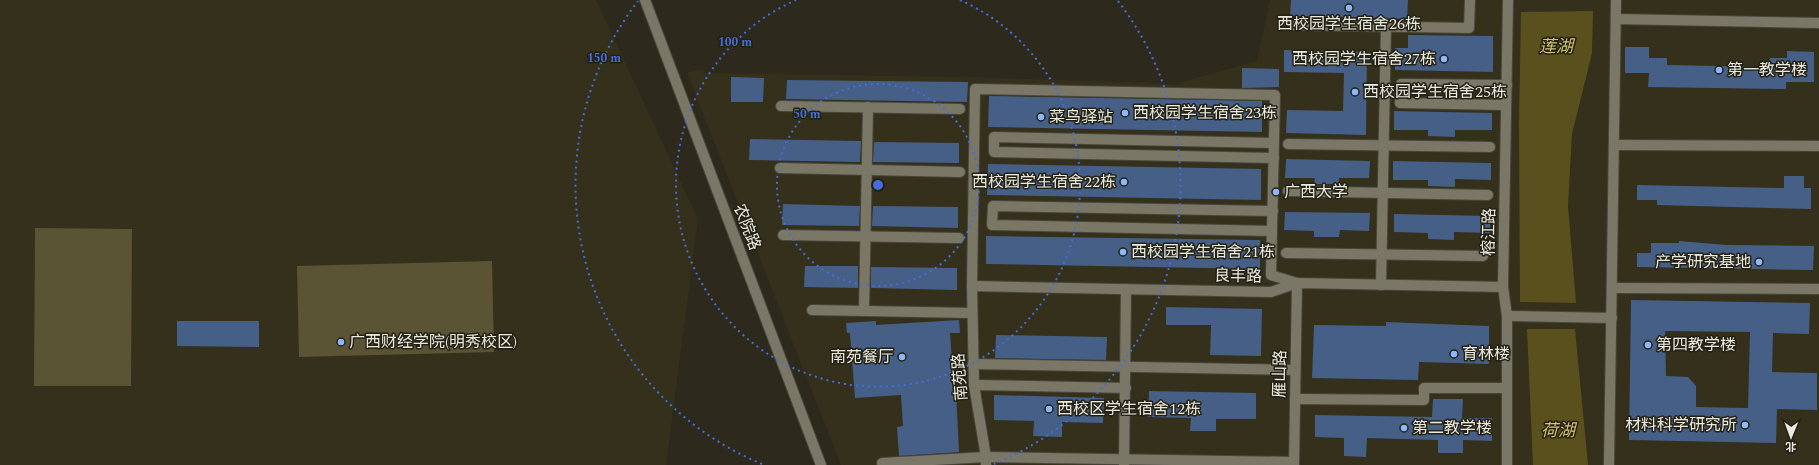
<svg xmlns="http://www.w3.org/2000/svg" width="1819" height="465" font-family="Spectral,'Noto Sans SC',serif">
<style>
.built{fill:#34301b}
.pitch{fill:#5a5434}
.water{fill:#5a501d}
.building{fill:#455f86;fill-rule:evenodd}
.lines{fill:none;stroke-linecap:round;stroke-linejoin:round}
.minor-casing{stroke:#48473b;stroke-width:12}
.minor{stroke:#7a7767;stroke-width:10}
.ring{fill:none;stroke:#466dda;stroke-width:2;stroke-dasharray:2 4}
.poi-dot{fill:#8db9fc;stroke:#232113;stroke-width:1.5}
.labels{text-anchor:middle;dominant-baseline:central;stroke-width:3;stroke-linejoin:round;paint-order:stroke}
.poi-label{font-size:16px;fill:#ebeae1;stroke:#232113;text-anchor:start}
.street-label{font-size:16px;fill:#ebeae1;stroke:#232113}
.water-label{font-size:17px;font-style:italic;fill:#d3c375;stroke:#232113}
.centre{fill:#466dda;stroke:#232113;stroke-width:2}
.ring-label{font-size:12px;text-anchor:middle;font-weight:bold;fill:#466dda;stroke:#232113;stroke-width:3;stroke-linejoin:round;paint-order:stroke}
</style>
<rect width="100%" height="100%" fill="#2d2a1d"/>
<g class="built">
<polygon points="0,0 596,0 698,219 666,465 0,465"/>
<polygon points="1270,0 1819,0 1819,465 841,465 687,73 701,69 703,73 968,77 1175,84 1257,61"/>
</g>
<g class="pitch">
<polygon points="35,228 132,229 131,386 34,386"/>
<polygon points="492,261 494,352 299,357 297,266"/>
</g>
<g class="water">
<polygon points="1593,11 1592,53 1572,134 1568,206 1576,303 1520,302 1519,123 1521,12"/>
<polygon points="1527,329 1575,329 1588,465 1533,465"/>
</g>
<g class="building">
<polygon points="1291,0 1408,0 1407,19 1290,16"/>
<polygon points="1408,35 1493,36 1493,72 1395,70 1395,48 1408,48"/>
<polygon points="1625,47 1649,47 1649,58 1667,58 1667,65 1769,67 1770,58 1787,58 1787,51 1814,52 1814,82 1786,82 1786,89 1648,87 1649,73 1625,73"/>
<polygon points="1284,50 1367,52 1366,135 1286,133 1287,110 1343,111 1344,73 1284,72"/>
<polygon points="1242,68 1279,69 1279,87 1242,88"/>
<polygon points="731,77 764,78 763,102 731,102"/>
<polygon points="787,80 968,82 967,102 786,99"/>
<polygon points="989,96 1262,101 1262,132 988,127"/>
<polygon points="1394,111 1492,113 1492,130 1455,130 1455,137 1428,136 1428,130 1394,130"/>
<polygon points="750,139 861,141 860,162 749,160"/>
<polygon points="874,142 959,143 959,163 873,162"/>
<polygon points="1286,159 1370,161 1369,178 1339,178 1339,184 1314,184 1315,178 1285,178"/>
<polygon points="1393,161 1491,163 1491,180 1455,179 1455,187 1428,186 1428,180 1393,180"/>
<polygon points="988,164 1261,169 1261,200 987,195"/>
<polygon points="1784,176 1804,176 1804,188 1811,188 1811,209 1657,205 1657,200 1637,200 1637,185 1784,188"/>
<polygon points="783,204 860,206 859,226 782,225"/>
<polygon points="873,206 958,207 958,228 872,226"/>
<polygon points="1285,212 1370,213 1369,231 1340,230 1339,237 1314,237 1314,231 1284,230"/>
<polygon points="1394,214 1490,216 1490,233 1454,232 1454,240 1428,239 1428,233 1394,232"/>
<polygon points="986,236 1260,240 1260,269 986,264"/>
<polygon points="1679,241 1727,245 1814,246 1813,270 1637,267 1637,253 1651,253 1651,243 1679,243"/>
<polygon points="805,266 858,266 858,288 804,287"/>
<polygon points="871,267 957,268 957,290 871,288"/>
<path d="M1631,300L1810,303L1809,334L1773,333L1772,372L1817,373V410L1777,409L1776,443L1629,440ZM1665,331L1750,332L1748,408L1696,407V386L1688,377L1666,376Z"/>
<polygon points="1166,307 1262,309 1261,356 1210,355 1211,325 1166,325"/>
<polygon points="959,320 960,333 950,333 954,391 956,391 959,452 899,456 897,427 903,426 901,395 855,398 850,333 847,333 846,323 876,321 876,325"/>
<polygon points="177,321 259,321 259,347 177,346"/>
<polygon points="1386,322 1489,326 1489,364 1419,362 1418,380 1312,378 1314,325 1386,326"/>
<polygon points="996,335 1107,337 1106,360 995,358"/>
<polygon points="1149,391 1256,393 1256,419 1216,419 1216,431 1190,431 1191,418 1148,417"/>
<polygon points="994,395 1104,398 1103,423 1062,422 1062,437 1033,436 1034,421 994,420"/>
<polygon points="1433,399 1463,399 1462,418 1492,418 1492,441 1463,440 1463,453 1438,453 1438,440 1367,438 1366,457 1344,456 1344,438 1315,437 1315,415 1432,417"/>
</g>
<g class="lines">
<defs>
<g id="minor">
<polyline points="645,0 821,465"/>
<polyline points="1616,19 1819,23"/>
<polyline points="1293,25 1469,28 1470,0"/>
<polyline points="1506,105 1400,103 1401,84 1507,85"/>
<polyline points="781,106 960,109"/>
<polyline points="1288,144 1490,147"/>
<polyline points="1615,145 1819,146"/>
<polyline points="1274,158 994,152 994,137 1274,143"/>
<polyline points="780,168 960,172"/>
<polyline points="1288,191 1488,195"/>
<polyline points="1272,231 992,225 993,206 1273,211"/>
<polyline points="783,235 959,238"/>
<polyline points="1286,253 1483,256"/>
<polyline points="1381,285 1386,26"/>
<polyline points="972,286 1271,292 1297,283 1503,287"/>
<polyline points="1613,288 1819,289"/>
<polyline points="812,310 972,313"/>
<polyline points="864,311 868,107"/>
<polyline points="1507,316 1612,318"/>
<polyline points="973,364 1295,370"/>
<polyline points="974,385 1126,388"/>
<polyline points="1295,399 1424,400 1424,388 1507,388"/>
<polyline points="883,465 882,463 986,457 1294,462"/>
<polyline points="986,465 986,457 974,385 972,286 975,89 1275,95 1271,275 1297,283"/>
<polyline points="1124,465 1126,289"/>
<polyline points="1294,465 1297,283"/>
<polyline points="1507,465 1507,316 1503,287 1508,0"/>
<polyline points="1609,465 1616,0"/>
</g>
</defs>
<use href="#minor" class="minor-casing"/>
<use href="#minor" class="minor"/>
</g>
<g class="ring">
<circle cx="878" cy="185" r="101"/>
<path d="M960 0A202 202 0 1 1 796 0"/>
<path d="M762 464A302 302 0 0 1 638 1M1118 1A302 302 0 0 1 994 464"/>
</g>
<g class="poi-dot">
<circle cx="1349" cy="8" r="4"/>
<circle cx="1444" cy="59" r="4"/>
<circle cx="1719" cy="70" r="4"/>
<circle cx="1355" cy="92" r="4"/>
<circle cx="1125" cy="113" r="4"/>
<circle cx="1041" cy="117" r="4"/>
<circle cx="1124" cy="182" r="4"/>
<circle cx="1276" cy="192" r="4"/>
<circle cx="1123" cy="252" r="4"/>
<circle cx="1759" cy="262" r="4"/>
<circle cx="341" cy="342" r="4"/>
<circle cx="1648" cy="345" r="4"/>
<circle cx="1454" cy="354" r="4"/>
<circle cx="902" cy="357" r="4"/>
<circle cx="1049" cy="409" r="4"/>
<circle cx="1745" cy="425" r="4"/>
<circle cx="1404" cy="428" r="4"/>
</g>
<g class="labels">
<g class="poi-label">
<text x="1349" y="24" text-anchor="middle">西校园学生宿舍26栋</text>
<text x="1436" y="59" text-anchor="end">西校园学生宿舍27栋</text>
<text x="1727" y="70">第一教学楼</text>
<text x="1363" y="92">西校园学生宿舍25栋</text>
<text x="1133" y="113">西校园学生宿舍23栋</text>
<text x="1049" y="117">菜鸟驿站</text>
<text x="1116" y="182" text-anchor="end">西校园学生宿舍22栋</text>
<text x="1284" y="192">广西大学</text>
<text x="1131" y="252">西校园学生宿舍21栋</text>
<text x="1751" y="262" text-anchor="end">产学研究基地</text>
<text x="349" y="342">广西财经学院(明秀校区)</text>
<text x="1656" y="345">第四教学楼</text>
<text x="1462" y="354">育林楼</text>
<text x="894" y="357" text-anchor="end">南苑餐厅</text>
<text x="1057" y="409">西校区学生宿舍12栋</text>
<text x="1737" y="425" text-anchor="end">材料科学研究所</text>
<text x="1412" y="428">第二教学楼</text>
</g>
<g class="street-label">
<text transform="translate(747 227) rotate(69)">农院路</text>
<text transform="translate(1489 232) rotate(-89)">榕江路</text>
<text transform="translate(1238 276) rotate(1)">良丰路</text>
<text transform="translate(1280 374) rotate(-89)">雁山路</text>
<text transform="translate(960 377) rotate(-94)">南苑路</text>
</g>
<g class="water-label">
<text x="1556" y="47">莲湖</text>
<text x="1558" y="431">荷湖</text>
</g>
</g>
<circle cx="878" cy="185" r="6" class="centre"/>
<g class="ring-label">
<text x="735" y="46">100 m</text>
<text x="604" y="62">150 m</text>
<text x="807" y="118">50 m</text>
</g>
<g transform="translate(1791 437) rotate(181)" stroke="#232113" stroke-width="3" paint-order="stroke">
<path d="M0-3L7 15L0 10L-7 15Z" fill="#ebeae1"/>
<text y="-6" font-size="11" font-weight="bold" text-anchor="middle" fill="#ebeae1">北</text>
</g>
</svg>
